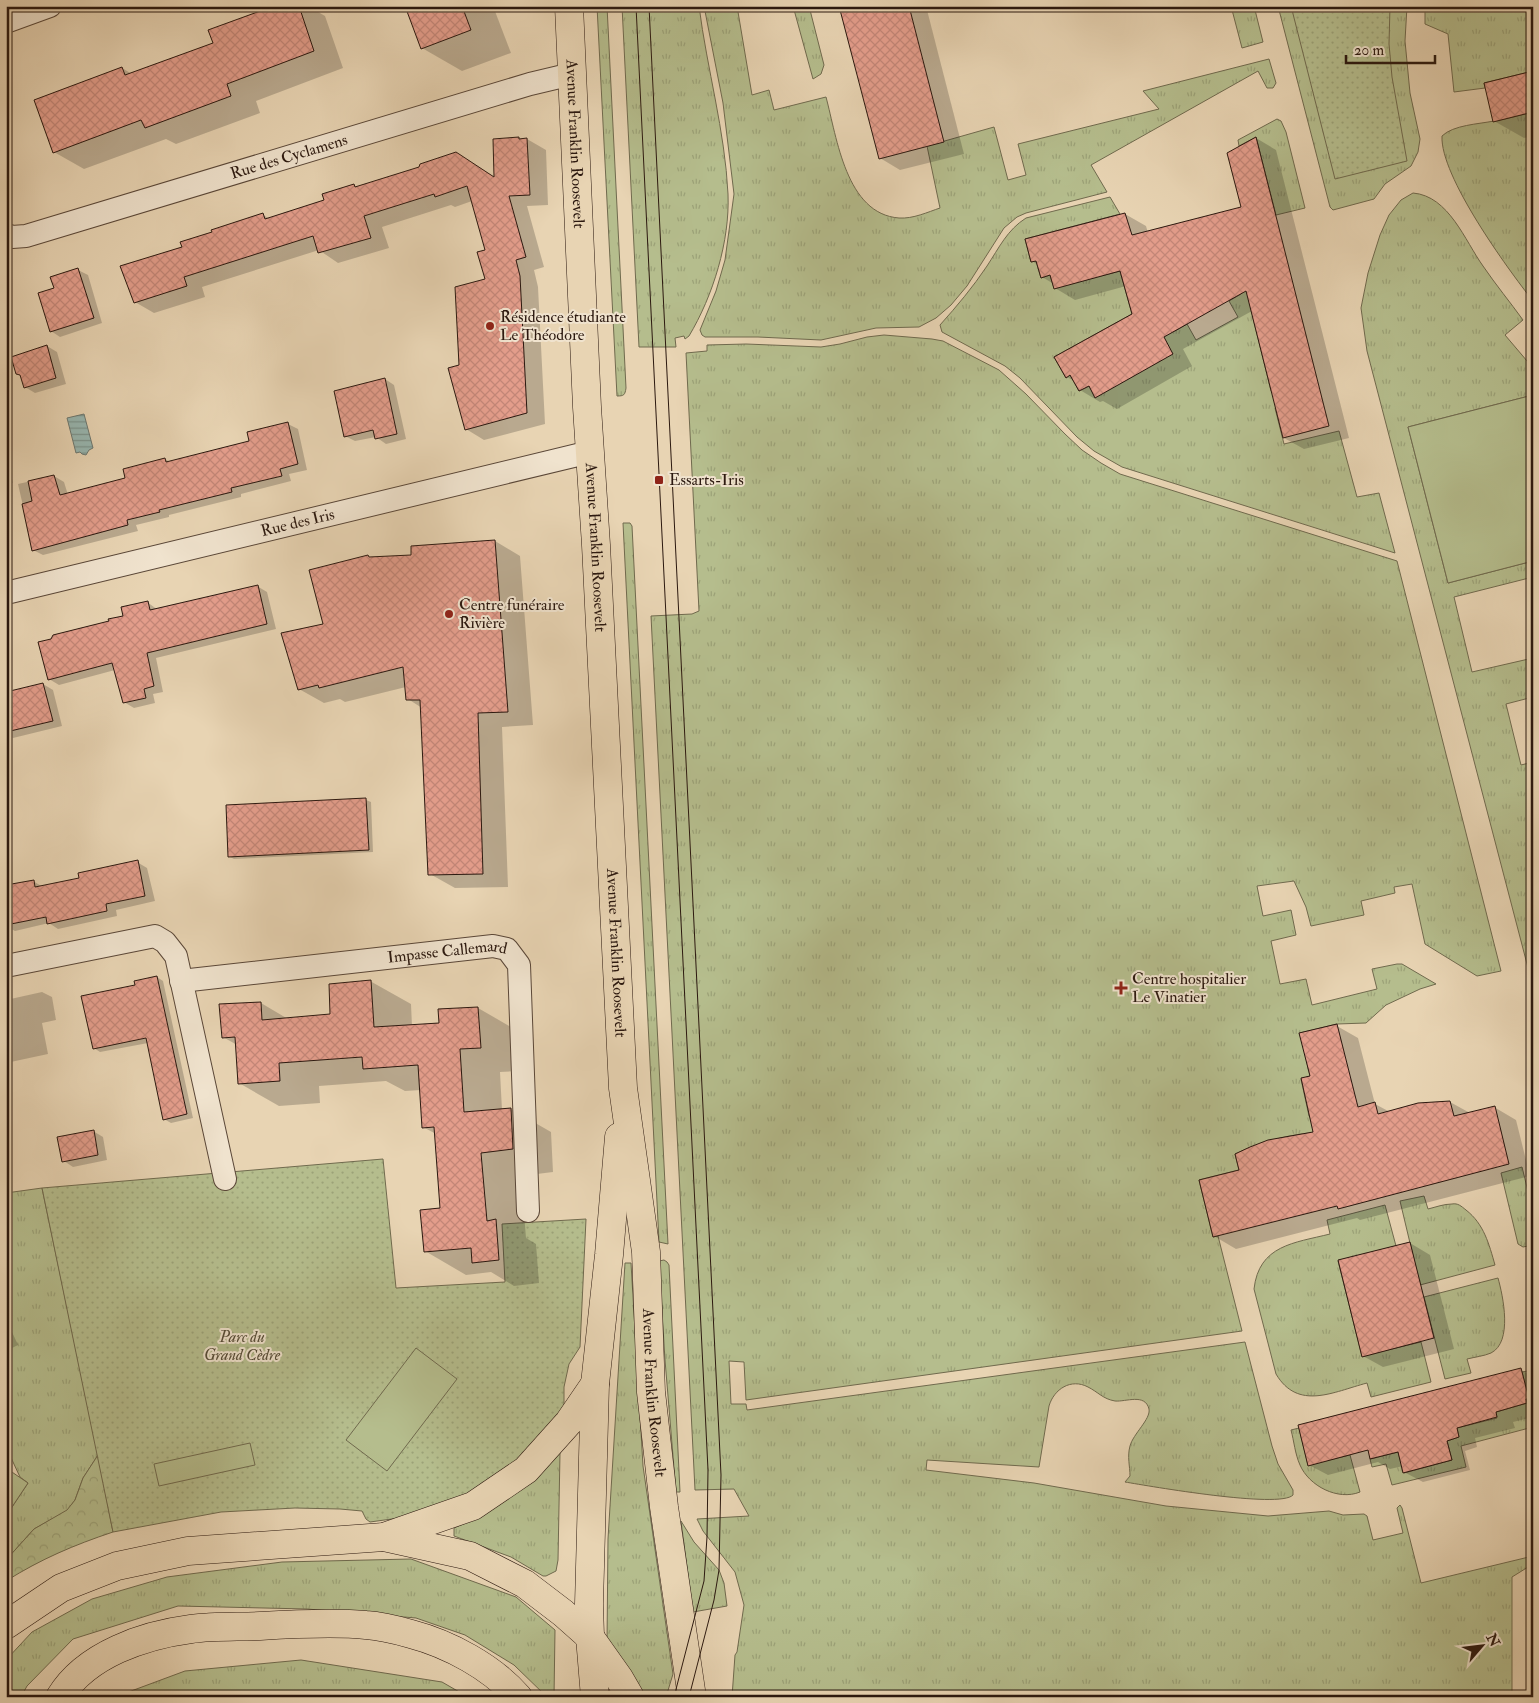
<svg xmlns="http://www.w3.org/2000/svg" width="1539" height="1703" font-family="'IM FELL Double Pica',serif">
<style>
.grass{fill:url(#grass-tufts);stroke:#706a4e}
.forest{fill:url(#forest-crowns);stroke:#706a4e}
.park{fill:url(#park-dots);stroke:#706a4e}
.garden{fill:#b5bd8d;stroke:#706a4e}
.water{fill:url(#water-rules);stroke:#6c7770}
.shadow{fill:#0003}
.building{fill:url(#building-cross-hatch);stroke:#2b180f}
.lines{fill:none;stroke-linecap:round;stroke-linejoin:round}
.street-casing{stroke:#5a4738;stroke-width:24}
.primary-casing{stroke:#2b180f;stroke-width:29}
.highway-casing{stroke:#2b180f;stroke-width:29}
.street{stroke:#f0e3ce;stroke-width:22}
.primary{stroke:#e8d4b3;stroke-width:28}
.highway{stroke:#e8d4b3;stroke-width:28}
.tram{stroke:#2b180f;stroke-width:1}
.poi-dot{fill:#8f2418;stroke:#f0e3ce;stroke-width:2}
.labels{text-anchor:middle;dominant-baseline:central;stroke-width:4;stroke-linejoin:round;paint-order:stroke}
.street-label{font-size:16px;fill:#2b180f;stroke:#f0e3ce}
.poi-label{font-size:16px;fill:#2b180f;stroke:#f0e3ce;text-anchor:start}
.park-label{font-size:16px;font-style:italic;fill:#544a35;stroke:#f0e3ce}
</style>
<defs>
<pattern id="grass-tufts" width="24" height="20" patternUnits="userSpaceOnUse" patternTransform="scale(1.25)"><rect width="24" height="20" fill="#b5bd8d"/><path d="M3 7l-1-3M5 7V3M7 7l1-3M15 17l-1-3M17 17v-4M19 17l1-3" fill="none" stroke="#9ca278"/></pattern>
<pattern id="forest-crowns" width="20" height="18" patternUnits="userSpaceOnUse" patternTransform="scale(1.25)"><rect width="20" height="18" fill="#b5bd8d"/><path d="M2 6a3 3 0 1 1 6 0M12 15a3 3 0 1 1 6 0" fill="none" stroke="#9ca278"/></pattern>
<pattern id="park-dots" width="8" height="8" patternUnits="userSpaceOnUse" patternTransform="scale(1.25)"><rect width="8" height="8" fill="#b5bd8d"/><path d="M2 2h.1M6 6h.1" fill="none" stroke="#9ca278" stroke-width="1.8" stroke-linecap="round"/></pattern>
<pattern id="water-rules" width="6" height="5" patternUnits="userSpaceOnUse" patternTransform="scale(1.25)"><rect width="6" height="5" fill="#98b7b1"/><path d="M0 2.5h6" fill="none" stroke="#7c948e"/></pattern>
<pattern id="building-cross-hatch" width="8" height="8" patternUnits="userSpaceOnUse" patternTransform="scale(1.25)"><rect width="8" height="8" fill="#e39d8b"/><path d="M0 0l8 8M0 8l8-8" fill="none" stroke="#c38677"/></pattern>
</defs>
<rect width="100%" height="100%" fill="#e8d4b3"/>
<filter id="stains"><feTurbulence type="fractalNoise" baseFrequency=".004" numOctaves="4"/><feColorMatrix values="0 0 0 0 .2 0 0 0 0 .09 0 0 0 0 .02 0 0 0 .5 -.17"/></filter>
<radialGradient id="worn" r=".72"><stop offset=".6" stop-color="#630" stop-opacity="0"/><stop offset="1" stop-color="#630" stop-opacity=".3"/></radialGradient>
<g class="grass">
<path d="M597,6H607L626,388C625,395 624,396 617,396Z"/>
<path d="M622,6H699C707,69 725,131 728,194C730,241 713,296 689,336L685,339L684,336L675,338L676,347H639Z"/>
<path d="M704,6H737L752,95L769,90L774,110L826,97C837,138 846,214 899,218C913,219 928,212 940,208L927,146L994,127L1008,180L1026,175L1018,144L1159,109L1143,91L1269,59L1276,83L1273,88H1267L1258,71L1091,165L1107,192L1026,213L1017,217L1004,228L967,286L951,305L936,318L919,327L876,328L821,340L758,337H705L702,335L700,330L716,291L725,260L734,194L723,103Z"/>
<polygon points="793,6 809,6 824,65 821,74 813,79"/>
<polygon points="1231,6 1254,6 1263,42 1242,48"/>
<polygon points="1278,6 1407,6 1405,41 1410,93 1420,139 1418,152 1411,166 1385,184 1374,199 1333,210 1330,207"/>
<polygon points="1425,6 1533,6 1533,71 1484,83 1485,88 1454,92 1448,34 1425,24"/>
<path d="M1533,112V301C1507,268 1440,176 1442,136C1453,125 1479,124 1494,121C1507,119 1520,115 1533,112Z"/>
<polygon points="1277,119 1281,121 1286,132 1305,208 1276,215 1256,137 1239,146 1238,140"/>
<path d="M1413,193C1449,196 1465,241 1483,266C1496,285 1510,302 1523,320L1505,335L1533,368V395L1408,427L1448,583L1533,561V577L1454,597L1472,672L1533,658V697L1506,704L1521,765L1533,762V987L1367,351L1361,308L1368,273L1380,235L1389,215L1401,200Z"/>
<path d="M1110,197L1120,214L1025,239L1031,262L1036,261L1041,278L1050,275L1054,288L1120,271L1132,314L1054,357L1066,378L1070,375L1079,391L1089,386L1095,397L1160,331H1175L1187,324L1196,340L1238,317L1229,301L1241,294V256L1253,318L1271,391L1285,405L1275,408L1284,444L1339,431L1357,497L1379,493L1395,553L1122,467L1094,451L1077,437L1020,378L1005,366L942,332L940,325C957,306 973,287 987,266C999,248 1007,230 1026,218Z"/>
<path d="M884,335L932,339L943,341L999,370L1026,394L1065,434L1082,450L1101,463L1120,474L1397,561L1501,971L1477,976L1425,944L1412,884L1394,887L1395,893L1361,901L1364,915L1311,926L1306,907L1294,881L1257,886L1263,916L1291,910L1296,935L1271,941L1280,984L1306,979L1312,1005L1377,989L1372,969L1397,964H1402L1436,984L1420,989L1386,1005L1366,1023L1337,1024L1300,1033L1310,1076L1301,1079L1309,1116L1321,1132C1290,1134 1263,1141 1235,1154L1239,1170L1199,1180L1213,1237L1218,1236L1242,1331L746,1400L744,1362L729,1361L731,1404H746L747,1410L1245,1342L1272,1446L1278,1464L1293,1490V1495C1280,1509 1149,1486 1125,1482L1130,1476C1130,1466 1127,1457 1130,1446C1133,1434 1151,1419 1149,1409C1145,1393 1126,1402 1115,1401C1103,1399 1098,1392 1088,1387C1071,1378 1054,1389 1049,1406L1039,1467L927,1460L926,1470L1034,1483L1166,1506L1268,1516L1329,1511L1343,1515L1364,1514L1367,1516L1373,1540L1403,1533L1397,1508L1400,1505L1402,1508L1421,1583L1533,1556V1564L1512,1577V1697H732L735,1655L737,1652L744,1605L735,1572L703,1531L697,1519L749,1516L734,1489L695,1490L651,616L692,614L699,611L686,353L707,351V345L746,344L821,347L840,344L867,337Z"/>
<polygon points="623,523 630,523 632,526 668,1244 659,1242"/>
<polygon points="1522,1167 1533,1212 1533,1245 1523,1247 1518,1244 1501,1173"/>
<polygon points="42,1188 98,1455 83,1478 75,1500 67,1511 34,1529 6,1560 6,1516 28,1483 20,1477 6,1447 6,1193"/>
<path d="M1424,1196L1428,1209C1436,1207 1444,1204 1452,1204C1458,1203 1461,1206 1466,1210C1484,1224 1489,1244 1495,1265L1420,1285L1400,1201Z"/>
<path d="M1385,1205L1396,1246L1338,1261L1362,1356L1421,1342L1431,1382L1371,1397L1367,1383C1333,1392 1298,1411 1276,1374L1254,1289C1259,1245 1294,1243 1330,1234L1327,1220Z"/>
<polygon points="664,1260 667,1262 669,1265 680,1492 676,1492 665,1360 659,1261"/>
<polygon points="625,1263 631,1263 643,1466 673,1674 666,1697 642,1697 607,1643 608,1539"/>
<path d="M1498,1278C1503,1296 1513,1342 1491,1353C1484,1356 1475,1357 1467,1359L1471,1373L1445,1379L1424,1297Z"/>
<polygon points="1533,1370 1533,1427 1461,1446 1466,1467 1392,1485 1386,1464 1372,1467 1370,1459 1398,1452 1404,1473 1452,1460 1447,1441 1459,1437 1457,1428 1497,1418 1496,1412 1527,1403 1526,1399 1529,1399 1522,1372"/>
<path d="M1299,1428L1308,1465L1350,1455L1360,1492C1338,1501 1309,1486 1300,1465C1295,1454 1294,1441 1291,1430Z"/>
<path d="M560,1453L558,1560L556,1571L546,1576H543L511,1557L454,1536V1528C495,1511 530,1486 560,1453Z"/>
<polygon points="681,1521 694,1542 719,1570 724,1583 727,1606 693,1612"/>
<polygon points="411,1559 516,1597 555,1630 554,1697 547,1697 514,1665 465,1635 416,1618 307,1609 178,1606 73,1639 27,1686 21,1697 6,1697 6,1660 32,1632 92,1599 167,1577 282,1562"/>
<polygon points="301,1660 442,1682 468,1697 115,1697 185,1671"/>
</g>
<path class="forest" d="M98,1455L113,1532C74,1545 41,1559 6,1581V1560L34,1529L67,1510L75,1500L83,1478Z"/>
<g class="park">
<polygon points="1291,6 1390,6 1389,44 1392,77 1407,161 1335,179"/>
<polygon points="383,1159 396,1288 505,1282 502,1224 586,1219 580,1347 569,1364 564,1387 564,1407 525,1457 480,1490 399,1518 370,1522 366,1519 362,1511 340,1509 295,1508 221,1512 113,1532 42,1188"/>
</g>
<g class="garden">
<polygon points="1533,395 1533,561 1448,583 1408,427"/>
<polygon points="416,1348 457,1379 387,1471 346,1440"/>
<polygon points="250,1443 255,1465 159,1486 154,1464"/>
<polygon points="6,1468 28,1483 6,1516"/>
</g>
<polygon class="water" points="84,414 93,448 89,450 86,455 82,454 80,452 76,453 67,418"/>
<g class="shadow">
<polygon points="277,6 308,6 325,16 343,68 256,101 260,113 176,144 166,139 84,169 54,152 122,68 132,74 214,43"/>
<polygon points="407,6 493,6 511,53 462,71 422,48"/>
<polygon points="840,6 926,6 964,154 900,170 880,158"/>
<polygon points="1533,73 1533,136 1524,138 1494,121"/>
<polygon points="1256,138 1276,150 1349,438 1304,449 1284,438 1252,311 1183,349 1192,366 1117,409 1103,401 1100,402 1080,390 1076,382 1067,377 1133,315 1126,286 1075,300 1055,288 1054,284 1042,277 1038,265 1032,261 1125,214 1146,226 1148,233 1242,208"/>
<polygon points="527,139 546,150 548,205 527,206 544,267 534,270 538,287 545,424 484,440 466,429 460,366 486,280 486,250 472,201 455,207 451,205 382,227 389,248 338,263 319,250 202,287 205,297 154,313 135,302 183,248 263,215 270,219 326,200 354,185 358,188 420,168 456,153 496,178"/>
<polygon points="78,270 88,275 102,323 60,337 51,331 56,289"/>
<polygon points="47,346 57,352 66,384 35,393 25,387 21,376 17,373 12,358"/>
<polygon points="385,379 394,385 406,439 386,444 376,437 355,441 345,436"/>
<polygon points="288,424 298,429 307,470 289,474 291,481 241,494 241,497 169,515 169,517 136,525 138,531 43,555 33,550 18,484 54,476 64,482 68,495 127,479 165,459 170,462 250,442"/>
<polygon points="6,454 13,483 6,484"/>
<polygon points="495,541 520,556 533,725 502,727 508,887 455,888 430,874 422,708 408,699 406,687 345,702 340,699 324,703 299,689 324,625 372,559 412,556 412,547"/>
<polygon points="257,586 267,592 276,629 156,658 163,692 153,694 155,703 134,708 124,702 115,670 59,685 49,679 125,617 147,602 158,610"/>
<polygon points="43,684 53,690 62,726 13,738 6,734 6,693"/>
<polygon points="366,800 371,802 373,852 234,859 230,857"/>
<polygon points="137,862 147,868 155,901 116,910 117,916 58,929 49,923 15,931 6,926 6,887 33,881 43,887 80,879"/>
<polygon points="157,977 163,981 193,1118 171,1123 164,1119 148,1043 100,1052 94,1048 137,986"/>
<polygon points="370,981 411,1004 412,1026 440,1024 478,1008 518,1031 521,1071 500,1072 502,1110 511,1109 551,1132 553,1172 521,1176 526,1238 536,1244 539,1283 514,1286 491,1272 466,1275 425,1251 442,1209 436,1134 423,1127 421,1090 405,1091 386,1081 319,1086 320,1103 279,1106 239,1083 237,1045 223,1037 261,1003 288,1019 332,1016"/>
<polygon points="42,992 52,997 56,1020 42,1023 48,1054 6,1063 6,1000"/>
<polygon points="1337,1026 1358,1038 1375,1104 1390,1112 1450,1102 1470,1113 1494,1107 1516,1120 1530,1176 1360,1220 1357,1218 1236,1249 1214,1236 1240,1171 1314,1133 1311,1077"/>
<polygon points="93,1131 103,1137 107,1160 73,1167 64,1161"/>
<polygon points="1410,1243 1430,1255 1454,1349 1383,1367 1363,1356"/>
<polygon points="6,1319 18,1345 6,1351"/>
<polygon points="1521,1370 1533,1377 1533,1417 1513,1422 1515,1428 1475,1438 1477,1447 1465,1451 1470,1470 1423,1482 1404,1472 1403,1466 1390,1469 1378,1462 1328,1475 1309,1465"/>
</g>
<g class="building">
<polygon points="274,6 299,6 314,51 227,84 231,96 145,128 141,120 53,153 34,100 122,67 125,75 213,43 208,30"/>
<polygon points="405,6 462,6 471,30 421,49"/>
<polygon points="839,6 909,6 944,142 879,159"/>
<polygon points="1533,71 1533,112 1493,122 1484,83"/>
<polygon points="519,137 519,139 527,138 530,195 509,196 526,257 516,260 520,276 527,413 465,430 448,368 459,365 455,287 485,279 477,252 485,250 467,186 435,197 434,194 364,216 371,238 318,253 313,236 184,277 187,286 134,303 120,266 182,247 180,242 212,232 211,230 263,213 265,219 324,200 322,194 354,184 355,187 419,167 420,164 456,152 494,177 493,139"/>
<polygon points="1256,137 1329,426 1283,438 1246,291 1164,337 1173,354 1095,398 1089,386 1079,391 1070,375 1066,378 1054,357 1132,314 1120,271 1054,289 1050,275 1041,278 1036,261 1031,262 1025,239 1125,213 1132,235 1241,207 1227,153"/>
<polygon points="78,268 94,318 50,332 38,293 54,288 50,277"/>
<polygon points="47,345 56,378 24,388 20,375 16,374 11,357"/>
<polygon points="385,378 397,434 375,439 373,430 344,437 334,391"/>
<polygon points="288,422 298,464 280,469 282,476 231,488 232,492 159,510 160,512 127,520 128,525 32,551 22,504 32,501 28,481 54,475 60,495 125,478 123,469 165,458 166,462 249,441 247,432"/>
<polygon points="495,540 508,712 478,713 483,874 428,875 420,700 406,700 403,667 319,688 318,685 298,690 281,633 323,624 309,570 368,555 369,557 411,555 411,546"/>
<polygon points="258,585 267,624 147,653 154,686 144,689 146,698 123,703 112,663 48,680 38,642 51,639 53,635 109,621 108,619 123,616 121,607 148,601 150,610"/>
<polygon points="43,683 53,721 6,732 6,692"/>
<polygon points="366,798 369,850 228,857 226,805"/>
<polygon points="138,860 145,896 106,904 107,911 47,924 46,917 6,925 6,885 34,880 35,887 79,878 78,873"/>
<polygon points="157,976 187,1114 163,1120 146,1038 93,1049 81,996 135,985 134,981"/>
<polygon points="371,980 374,1027 439,1023 438,1009 478,1007 481,1048 460,1049 464,1112 511,1108 513,1149 481,1153 487,1221 496,1219 499,1260 472,1263 471,1248 424,1252 420,1210 440,1208 434,1127 422,1128 418,1065 363,1069 362,1057 279,1063 280,1081 238,1084 235,1037 222,1038 219,1004 261,1002 262,1020 330,1014 329,984"/>
<polygon points="1337,1024 1358,1107 1375,1102 1378,1114 1418,1103 1450,1101 1454,1116 1495,1106 1509,1164 1338,1209 1337,1206 1213,1237 1199,1180 1239,1170 1235,1154 1250,1147 1268,1140 1313,1132 1301,1078 1310,1076 1299,1033"/>
<polygon points="94,1130 98,1155 62,1162 57,1137"/>
<polygon points="1410,1242 1434,1338 1362,1357 1338,1260"/>
<polygon points="1521,1368 1529,1399 1526,1399 1527,1403 1496,1412 1497,1417 1457,1428 1459,1437 1447,1441 1452,1460 1403,1473 1398,1452 1370,1459 1368,1450 1308,1466 1298,1425"/>
</g>
<g class="lines">
<defs>
<g id="street">
<polyline points="6,22 50,6"/>
<path id="s1" d="M6,235L12,237L26,236L530,84L572,74"/>
<path id="s2" d="M6,593L590,452"/>
<polyline points="6,966 155,936 165,942 176,956 225,1179"/>
<path id="s3" d="M181,981L493,946L507,949L519,965L528,1211"/>
</g>
<g id="primary">
<path id="s4" d="M569,6L587,407L596,545L623,1088L646,1252L651,1392L664,1507L692,1697"/>
<polyline points="384,1537 470,1556 525,1584 563,1613 590,1637 619,1678 630,1697"/>
<polyline points="595,1697 590,1637 589,1604 595,1384 609,1255 619,1137"/>
</g>
<g id="highway">
<polyline points="6,1625 61,1588 117,1566 188,1551 384,1537 473,1506 526,1470 569,1422 595,1384"/>
<path d="M60,1697C86,1654 145,1635 191,1629C214,1626 237,1627 260,1626C294,1624 333,1622 366,1625C381,1626 397,1630 411,1634C449,1644 492,1667 518,1697"/>
</g>
</defs>
<use href="#street" class="street-casing"/>
<use href="#primary" class="primary-casing"/>
<use href="#highway" class="highway-casing"/>
<use href="#street" class="street"/>
<use href="#primary" class="primary"/>
<use href="#highway" class="highway"/>
<g class="tram">
<polyline points="636,6 708,1470 707,1537 704,1581 674,1697"/>
<polyline points="649,6 721,1475 719,1570 714,1600 689,1697"/>
</g>
</g>
<g class="poi-dot">
<circle cx="490" cy="326" r="5"/>
<rect x="654" y="475" width="10" height="10" rx="2.5"/>
<circle cx="449" cy="614" r="5"/>
<path d="M1118.5 980.5h5v5h5v5h-5v5h-5v-5h-5v-5h5z"/>
</g>
<g class="labels">
<g class="street-label">
<text stroke="none"><textPath href="#s4" startOffset="138">Avenue Franklin Roosevelt</textPath></text>
<text stroke="none"><textPath href="#s1" startOffset="295">Rue des Cyclamens</textPath></text>
<text stroke="none"><textPath href="#s2" startOffset="300">Rue des Iris</textPath></text>
<text stroke="none"><textPath href="#s4" startOffset="542">Avenue Franklin Roosevelt</textPath></text>
<text stroke="none"><textPath href="#s4" startOffset="948">Avenue Franklin Roosevelt</textPath></text>
<text stroke="none"><textPath href="#s3" startOffset="268">Impasse Callemard</textPath></text>
<text stroke="none"><textPath href="#s4" startOffset="1390">Avenue Franklin Roosevelt</textPath></text>
</g>
<g class="poi-label">
<text x="500" y="317">Résidence étudiante<tspan x="500" dy="18">Le Théodore</tspan></text>
<text x="669" y="480">Essarts-Iris</text>
<text x="459" y="605">Centre funéraire<tspan x="459" dy="18">Rivière</tspan></text>
<text x="1132" y="979">Centre hospitalier<tspan x="1132" dy="18">Le Vinatier</tspan></text>
</g>
<g class="park-label">
<text x="242" y="1337">Parc du<tspan x="242" dy="18">Grand Cèdre</tspan></text>
</g>
</g>
<rect width="1539" height="1703" fill="none" stroke="#e8d4b3" stroke-width="25"/>
<rect x="8" y="8" width="1524" height="1688" fill="none" stroke="#2b180f" stroke-width="2.5"/>
<rect x="12" y="12" width="1514" height="1678" fill="none" stroke="#2b180f"/>
<g transform="translate(1482 1646) rotate(62)" stroke="#f0e3ce" stroke-width="4" paint-order="stroke">
<path d="M0-4L9 19L0 12L-9 19Z" fill="#2b180f"/>
<text y="-8" font-size="14" font-weight="bold" text-anchor="middle" fill="#2b180f">N</text>
</g>
<path d="M1346 55v8h89v-8" fill="none" stroke="#2b180f" stroke-width="2.5"/>
<text x="1354" y="55" font-size="15" fill="#2b180f" stroke="#f0e3ce" stroke-width="4" paint-order="stroke">20 m</text>
<rect width="100%" height="100%" filter="url(#stains)"/>
<rect width="100%" height="100%" fill="url(#worn)"/>
</svg>
